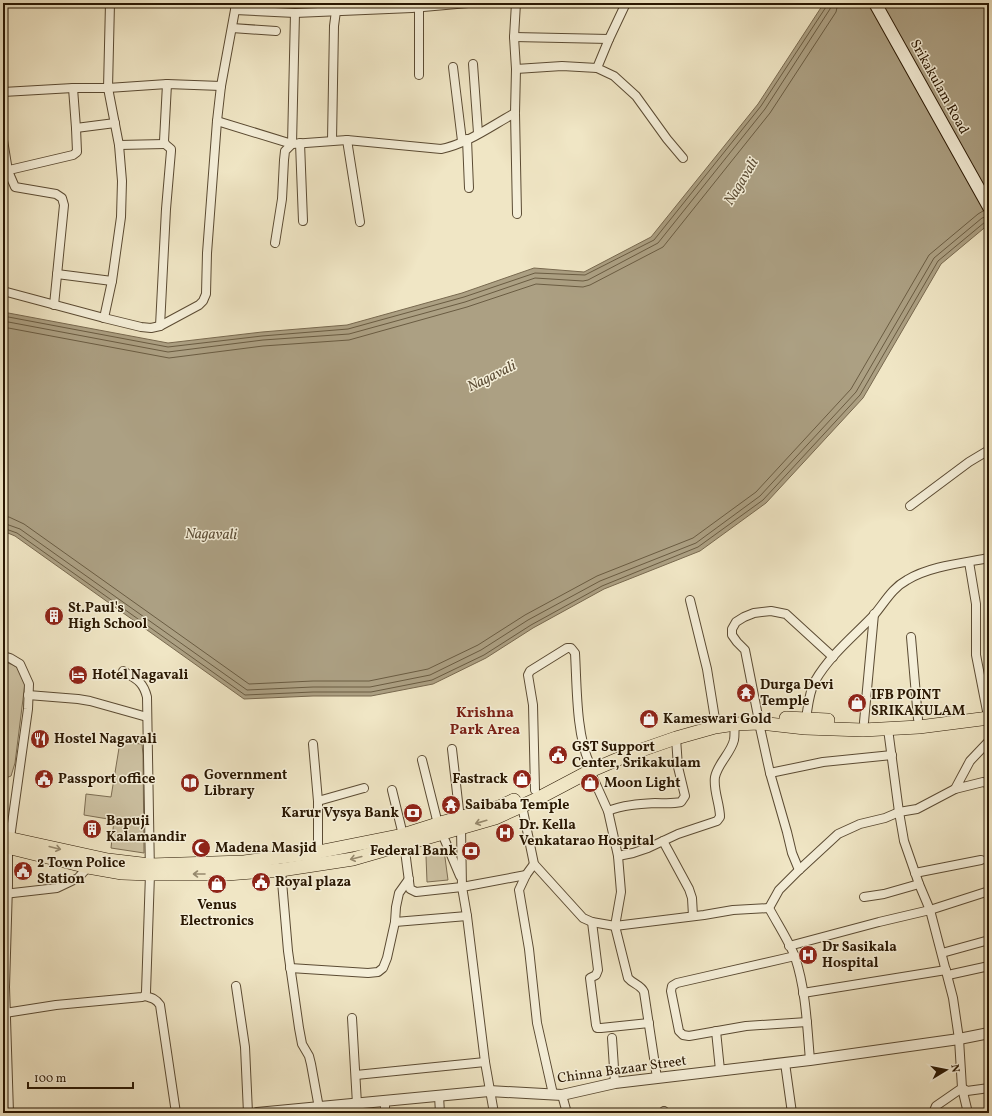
<svg xmlns="http://www.w3.org/2000/svg" width="992" height="1116" font-family="Vollkorn,serif">
<style>
.green{fill:#cec3a4;stroke:#7c6d53}
.water{fill:#aca083;stroke:#78694f}
.lines{fill:none;stroke-linecap:round;stroke-linejoin:round}
.shore{stroke:#6a5c42;stroke-width:1}
.minor-casing{stroke:#5b4b33;stroke-width:10}
.tertiary-casing{stroke:#5b4b33;stroke-width:12}
.secondary-casing{stroke:#291702;stroke-width:14}
.primary-casing{stroke:#291702;stroke-width:14}
.minor{stroke:#f5efd9;stroke-width:8}
.tertiary{stroke:#f5efd9;stroke-width:10}
.secondary{stroke:#f5efd9;stroke-width:12}
.primary{stroke:#f0e6c5;stroke-width:13}
.oneway{stroke:#96896d}
.labels{text-anchor:middle;dominant-baseline:central;stroke-width:3;stroke-linejoin:round;paint-order:stroke}
.street-label{font-size:14px;fill:#291702;stroke:#f5efd9}
.poi-label{font-size:14px;font-weight:bold;fill:#291702;stroke:#f5efd9;text-anchor:start}
.water-label{font-size:15px;font-style:italic;fill:#5d4e36;stroke:#f5efd9}
.neighbourhood-label{font-size:15px;font-weight:bold;fill:#7a1f14;stroke:#f5efd9}
</style>
<rect width="100%" height="100%" fill="#f0e6c5"/>
<filter id="stains"><feTurbulence type="fractalNoise" baseFrequency=".005" numOctaves="4"/><feColorMatrix values="0 0 0 0 .2 0 0 0 0 .09 0 0 0 0 .02 0 0 0 .5 -.17"/></filter>
<radialGradient id="worn" r=".72"><stop offset=".6" stop-color="#630" stop-opacity="0"/><stop offset="1" stop-color="#630" stop-opacity=".3"/></radialGradient>
<g class="green">
<polygon points="3,661 13,665 21,670 25,683 15,763 11,776 3,779"/>
<polygon points="120,742 142,744 143,755 144,853 111,848 114,820 84,815 86,794 111,797"/>
<polygon points="444,850 448,880 427,882 426,856"/>
</g>
<polygon class="water" points="824,3 989,3 989,224 941,264 863,398 766,503 700,551 604,589 533,628 486,658 433,684 371,696 313,696 244,699 15,536 3,531 3,312 168,343 262,332 347,325 462,293 534,268 584,272 651,237 758,104"/>
<g class="lines">
<g class="shore">
<polyline points="3,316 168,347 262,336 348,329 464,297 535,273 585,275 654,240 761,106 826,7 827,3"/>
<polyline points="3,321 168,352 263,340 349,334 465,302 535,278 583,281 588,280 658,243 765,109 830,9 832,3"/>
<polyline points="3,327 169,358 263,346 349,340 467,307 536,284 583,287 590,285 663,247 770,113 836,12 838,3"/>
<polyline points="3,517 9,517 24,524 249,684 313,681 369,681 428,669 478,645 525,615 597,576 693,538 756,492 851,389 929,255 978,214 983,211"/>
<polyline points="3,523 20,529 247,690 313,687 370,687 430,675 481,650 528,620 600,581 696,543 760,496 856,392 934,258 982,218 989,216"/>
<polyline points="3,528 17,533 245,695 313,692 371,692 432,680 484,655 531,625 602,586 698,547 763,500 860,395 938,261 985,222 989,221"/>
</g>
<defs>
<g id="minor">
<polyline points="236,3 235,10 295,13 412,8 468,3"/>
<polyline points="516,3 514,37 516,69 515,113 517,214"/>
<polyline points="232,28 276,31"/>
<polyline points="514,37 609,39 626,3"/>
<polyline points="609,39 597,68 614,76 636,96 667,139 683,158"/>
<polyline points="473,64 478,133"/>
<polyline points="453,67 462,141"/>
<polyline points="516,69 562,66 597,68"/>
<polyline points="419,75 419,8"/>
<polyline points="3,92 73,88 108,88 167,84 221,86"/>
<path d="M217,121L292,144L347,140L441,149C467,144 491,126 515,113"/>
<polyline points="76,128 115,123"/>
<polyline points="467,139 469,188"/>
<polyline points="3,140 8,171 15,187 56,194 62,198 64,205 54,305"/>
<polyline points="332,140 334,26 336,11"/>
<polyline points="347,140 360,222"/>
<polyline points="300,143 303,221"/>
<polyline points="119,145 165,144"/>
<polyline points="5,171 73,155 77,152 76,128 73,88"/>
<polyline points="275,243 282,199 284,160 285,151 292,144 295,13"/>
<polyline points="57,274 112,281"/>
<polyline points="3,291 104,318 141,327 151,328 160,326 199,305 203,301 206,294 207,253 217,121 221,86 235,10"/>
<polyline points="104,318 112,281 121,217 122,181 119,145 108,88 110,3"/>
<polyline points="160,326 166,209 171,151 171,149 165,144 164,141 167,84"/>
<polyline points="910,506 969,462 989,450"/>
<polyline points="969,562 976,604 976,655 987,711"/>
<polyline points="690,600 707,669 715,719"/>
<polyline points="911,637 918,719"/>
<polyline points="3,656 10,658 20,664 29,684 28,709 10,838"/>
<polyline points="28,695 78,699 90,701 147,717"/>
<polyline points="758,716 745,650 737,642 732,635 732,629 736,622 744,617 754,613 771,611 786,614 833,657"/>
<path d="M806,719C808,706 809,692 815,681C830,655 854,636 874,615C885,602 892,588 907,580C930,566 963,563 989,558"/>
<polyline points="864,722 874,614"/>
<polyline points="759,723 770,773 787,832 792,853 799,870"/>
<polyline points="888,729 899,812 904,841 919,884 930,910 953,998 959,1039 962,1088 936,1106 933,1113"/>
<polyline points="989,741 970,761 955,789 983,782 989,784"/>
<polyline points="313,744 318,801 318,855"/>
<polyline points="452,749 461,828 462,887 467,916 485,1062 494,1113"/>
<polyline points="422,760 438,824 460,876"/>
<path d="M590,771L608,811L618,856L633,853L648,848L678,834L717,821L720,817C720,804 713,790 715,777C718,763 731,753 734,740C735,735 734,729 735,724"/>
<polyline points="770,773 823,762 892,755"/>
<polyline points="392,790 403,835"/>
<path d="M535,790L533,705L528,675L530,671L567,648H571L575,653C577,687 576,734 590,765"/>
<polyline points="318,801 364,788"/>
<polyline points="522,806 534,864 583,918 592,922 615,926 704,915 733,910 769,908"/>
<path d="M608,811C623,805 639,804 655,803C664,803 672,804 681,802L685,796L678,767L676,738"/>
<polyline points="663,841 689,889 692,898 693,916"/>
<polyline points="404,843 410,889 416,892 462,887 526,875"/>
<polyline points="8,847 8,885 5,987 9,1113"/>
<path d="M618,856L621,892L615,926L628,978C633,984 641,985 644,992L657,1078"/>
<polyline points="534,864 526,875 519,890 529,949 537,1023 553,1094"/>
<polyline points="281,870 288,951 299,1028 302,1044 309,1056 311,1064 319,1108"/>
<polyline points="915,873 981,860"/>
<polyline points="4,894 57,888 78,878 88,867"/>
<polyline points="864,897 884,894 919,884"/>
<polyline points="395,922 467,916"/>
<polyline points="592,922 598,970 596,975 590,978 596,1025 597,1028 601,1028 649,1023"/>
<polyline points="789,946 879,922 930,910 989,891"/>
<polyline points="942,953 989,940"/>
<polyline points="795,956 677,983 672,986 671,991 679,1031 683,1035 689,1036 746,1026 807,1022"/>
<polyline points="290,968 368,973 378,972 383,968 387,958 395,922 396,907 399,893 409,879"/>
<polyline points="948,975 989,966"/>
<polyline points="236,986 245,1047 248,1113"/>
<polyline points="803,993 946,970"/>
<path d="M145,996C152,998 156,999 160,1005L176,1113"/>
<path d="M5,1013L56,1005L142,997L145,996L146,992L150,874L147,697C143,681 136,679 123,671"/>
<polyline points="352,1018 357,1104"/>
<polyline points="716,1031 720,1070"/>
<polyline points="612,1038 615,1083"/>
<path d="M810,1060C807,1026 806,990 795,957C790,943 777,923 769,908L779,890L799,870L838,834L860,824L885,818L899,812L917,809L955,789"/>
<polyline points="785,1063 792,1113"/>
<polyline points="356,1075 485,1062"/>
<polyline points="962,1088 967,1091 989,1088"/>
<polyline points="962,1088 968,1113"/>
<polyline points="562,1095 567,1113"/>
<polyline points="439,1096 440,1113"/>
<polyline points="385,1101 385,1113"/>
<polyline points="664,1111 664,1113"/>
</g>
<polyline id="tertiary" points="257,1113 489,1091 562,1095 615,1083 810,1060 959,1039 989,1033"/>
<polyline id="secondary" points="875,3 989,207"/>
<g id="primary">
<polyline points="786,718 828,720"/>
<polyline points="3,837 108,860 150,865 244,862 318,852 403,835 444,822 499,807 514,800"/>
<polyline points="3,846 88,867 122,873 150,874 227,874 281,870 353,859 495,818 535,800 590,771 630,754 676,738 715,727 735,724 759,723 805,728 863,730 919,727 989,718"/>
</g>
</defs>
<use href="#minor" class="minor-casing"/>
<use href="#tertiary" class="tertiary-casing"/>
<use href="#secondary" class="secondary-casing"/>
<use href="#primary" class="primary-casing"/>
<use href="#minor" class="minor"/>
<use href="#tertiary" class="tertiary"/>
<use href="#secondary" class="secondary"/>
<use href="#primary" class="primary"/>
</g>
<defs><path id="oneway-shaft" d="M-6 0H5M1.5-3L5.5 0L1.5 3" fill="none" stroke-width="1.6" stroke-linecap="round" stroke-linejoin="round"/></defs>
<g class="oneway">
<use href="#oneway-shaft" transform="translate(481 822) rotate(164)"/>
<use href="#oneway-shaft" transform="translate(55 848) rotate(14)"/>
<use href="#oneway-shaft" transform="translate(356 858) rotate(166)"/>
<use href="#oneway-shaft" transform="translate(199 874) rotate(180)"/>
</g>
<defs>
<symbol id="building-disc" viewBox="-11 -11 22 22"><circle r="9.5" fill="#8f2418" stroke="#f5efd9"/><path d="M-4-6H4V6H1V3H-1V6H-4ZM-2.5-4.3h1.7v1.8h-1.7ZM.8-4.3h1.7v1.8H.8ZM-2.5-1h1.7V.8h-1.7ZM.8-1h1.7V.8H.8Z" fill="#fff"/></symbol>
<symbol id="hotel-disc" viewBox="-11 -11 22 22"><circle r="9.5" fill="#8f2418" stroke="#f5efd9"/><path d="M-6-4.5h1.5V1H6V5H4.5V3h-9V5H-6ZM-4 0a1.8 1.8 0 1 1 3.6 0ZM.5 0V-2.5h3Q6-2.5 6 0Z" fill="#fff"/></symbol>
<symbol id="temple-disc" viewBox="-11 -11 22 22"><circle r="9.5" fill="#8f2418" stroke="#f5efd9"/><path d="M0-6L5-2H3V0L6.5 2.5H4V6H1.5V3h-3V6H-4V2.5H-6.5L-3 0V-2H-5Z" fill="#fff"/></symbol>
<symbol id="shop-disc" viewBox="-11 -11 22 22"><circle r="9.5" fill="#8f2418" stroke="#f5efd9"/><path d="M-5-2.5h2.3a2.7 3.5 0 0 1 5.4 0H5L5.5 6h-11ZM-1.5-2.5h3a1.5 2.3 0 0 0-3 0Z" fill="#fff"/></symbol>
<symbol id="restaurant-disc" viewBox="-11 -11 22 22"><circle r="9.5" fill="#8f2418" stroke="#f5efd9"/><path d="M-5-6h1v4h1v-4h1v4h1v-4h1v5L-1.5 .5V6h-2V.5L-5-1ZM5-6V6H3V1.5H1.5Q1.5-4 5-6Z" fill="#fff"/></symbol>
<symbol id="civic-disc" viewBox="-11 -11 22 22"><circle r="9.5" fill="#8f2418" stroke="#f5efd9"/><path d="M-.6-6.5H3V-4.5H.6V-3L4-1V1h2V6H-6V1h2V-1L-.6-3ZM-1.2 2.5V6h2.4V2.5Z" fill="#fff"/></symbol>
<symbol id="library-disc" viewBox="-11 -11 22 22"><circle r="9.5" fill="#8f2418" stroke="#f5efd9"/><path d="M-6-4Q-3-5.5-.7-3.5V5Q-3 3-6 4ZM6-4Q3-5.5 .7-3.5V5Q3 3 6 4Z" fill="#fff"/></symbol>
<symbol id="bank-disc" viewBox="-11 -11 22 22"><circle r="9.5" fill="#8f2418" stroke="#f5efd9"/><path d="M-6-4H6V4H-6ZM0-2.3a2.3 2.3 0 1 0 0 4.6a2.3 2.3 0 1 0 0-4.6Z" fill="#fff"/></symbol>
<symbol id="hospital-disc" viewBox="-11 -11 22 22"><circle r="9.5" fill="#8f2418" stroke="#f5efd9"/><path d="M-5-5h3v3.5h4V-5h3V5h-3V1.5h-4V5h-3Z" fill="#fff"/></symbol>
<symbol id="mosque-disc" viewBox="-11 -11 22 22"><circle r="9.5" fill="#8f2418" stroke="#f5efd9"/><path d="M3.5-4.9A6 6 0 1 0 3.5 4.9A5 5 0 1 1 3.5-4.9Z" fill="#fff"/></symbol>
</defs>
<g fill-rule="evenodd">
<use href="#building-disc" x="43" y="605" width="22" height="22"/>
<use href="#hotel-disc" x="67" y="664" width="22" height="22"/>
<use href="#temple-disc" x="735" y="682" width="22" height="22"/>
<use href="#shop-disc" x="846" y="692" width="22" height="22"/>
<use href="#shop-disc" x="638" y="708" width="22" height="22"/>
<use href="#restaurant-disc" x="29" y="728" width="22" height="22"/>
<use href="#civic-disc" x="547" y="744" width="22" height="22"/>
<use href="#civic-disc" x="33" y="768" width="22" height="22"/>
<use href="#shop-disc" x="511" y="768" width="22" height="22"/>
<use href="#library-disc" x="179" y="772" width="22" height="22"/>
<use href="#shop-disc" x="579" y="772" width="22" height="22"/>
<use href="#temple-disc" x="440" y="794" width="22" height="22"/>
<use href="#bank-disc" x="402" y="802" width="22" height="22"/>
<use href="#building-disc" x="81" y="818" width="22" height="22"/>
<use href="#hospital-disc" x="494" y="822" width="22" height="22"/>
<use href="#mosque-disc" x="190" y="837" width="22" height="22"/>
<use href="#bank-disc" x="460" y="840" width="22" height="22"/>
<use href="#civic-disc" x="12" y="860" width="22" height="22"/>
<use href="#civic-disc" x="250" y="871" width="22" height="22"/>
<use href="#shop-disc" x="206" y="873" width="22" height="22"/>
<use href="#hospital-disc" x="797" y="944" width="22" height="22"/>
</g>
<g class="labels">
<g class="street-label">
<text transform="translate(939 87) rotate(61)">Srikakulam Road</text>
<text transform="translate(622 1070) rotate(-8)">Chinna Bazaar Street</text>
</g>
<g class="poi-label">
<text x="68" y="608">St.Paul's<tspan x="68" dy="16">High School</tspan></text>
<text x="92" y="675">Hotel Nagavali</text>
<text x="760" y="685">Durga Devi<tspan x="760" dy="16">Temple</tspan></text>
<text x="871" y="695">IFB POINT<tspan x="871" dy="16">SRIKAKULAM</tspan></text>
<text x="663" y="719">Kameswari Gold</text>
<text x="54" y="739">Hostel Nagavali</text>
<text x="572" y="747">GST Support<tspan x="572" dy="16">Center, Srikakulam</tspan></text>
<text x="204" y="775">Government<tspan x="204" dy="16">Library</tspan></text>
<text x="58" y="779">Passport office</text>
<text x="508" y="779" text-anchor="end">Fastrack</text>
<text x="604" y="783">Moon Light</text>
<text x="465" y="805">Saibaba Temple</text>
<text x="399" y="813" text-anchor="end">Karur Vysya Bank</text>
<text x="106" y="821">Bapuji<tspan x="106" dy="16">Kalamandir</tspan></text>
<text x="519" y="825">Dr. Kella<tspan x="519" dy="16">Venkatarao Hospital</tspan></text>
<text x="215" y="848">Madena Masjid</text>
<text x="457" y="851" text-anchor="end">Federal Bank</text>
<text x="37" y="863">2 Town Police<tspan x="37" dy="16">Station</tspan></text>
<text x="275" y="882">Royal plaza</text>
<text x="217" y="905" text-anchor="middle">Venus<tspan x="217" dy="16">Electronics</tspan></text>
<text x="822" y="947">Dr Sasikala<tspan x="822" dy="16">Hospital</tspan></text>
</g>
<g class="water-label">
<text transform="translate(742 182) rotate(-59)">Nagavali</text>
<text transform="translate(492 377) rotate(-26)">Nagavali</text>
<text transform="translate(211 535) rotate(1)">Nagavali</text>
</g>
<g class="neighbourhood-label">
<text x="485" y="713">Krishna<tspan x="485" dy="17">Park Area</tspan></text>
</g>
</g>
<rect width="992" height="1116" fill="none" stroke="#f0e6c5" stroke-width="16"/>
<rect x="4" y="4" width="984" height="1108" fill="none" stroke="#291702" stroke-width="2"/>
<rect x="8" y="8" width="976" height="1100" fill="none" stroke="#291702"/>
<g transform="translate(946 1070) rotate(80)" stroke="#f5efd9" stroke-width="3" paint-order="stroke">
<path d="M0-3L7 15L0 10L-7 15Z" fill="#291702"/>
<text y="-6" font-size="11" font-weight="bold" text-anchor="middle" fill="#291702">N</text>
</g>
<path d="M28 1082v6h105v-6" fill="none" stroke="#291702" stroke-width="2"/>
<text x="34" y="1082" font-size="12" fill="#291702" stroke="#f5efd9" stroke-width="3" paint-order="stroke">100 m</text>
<rect width="100%" height="100%" filter="url(#stains)"/>
<rect width="100%" height="100%" fill="url(#worn)"/>
</svg>
